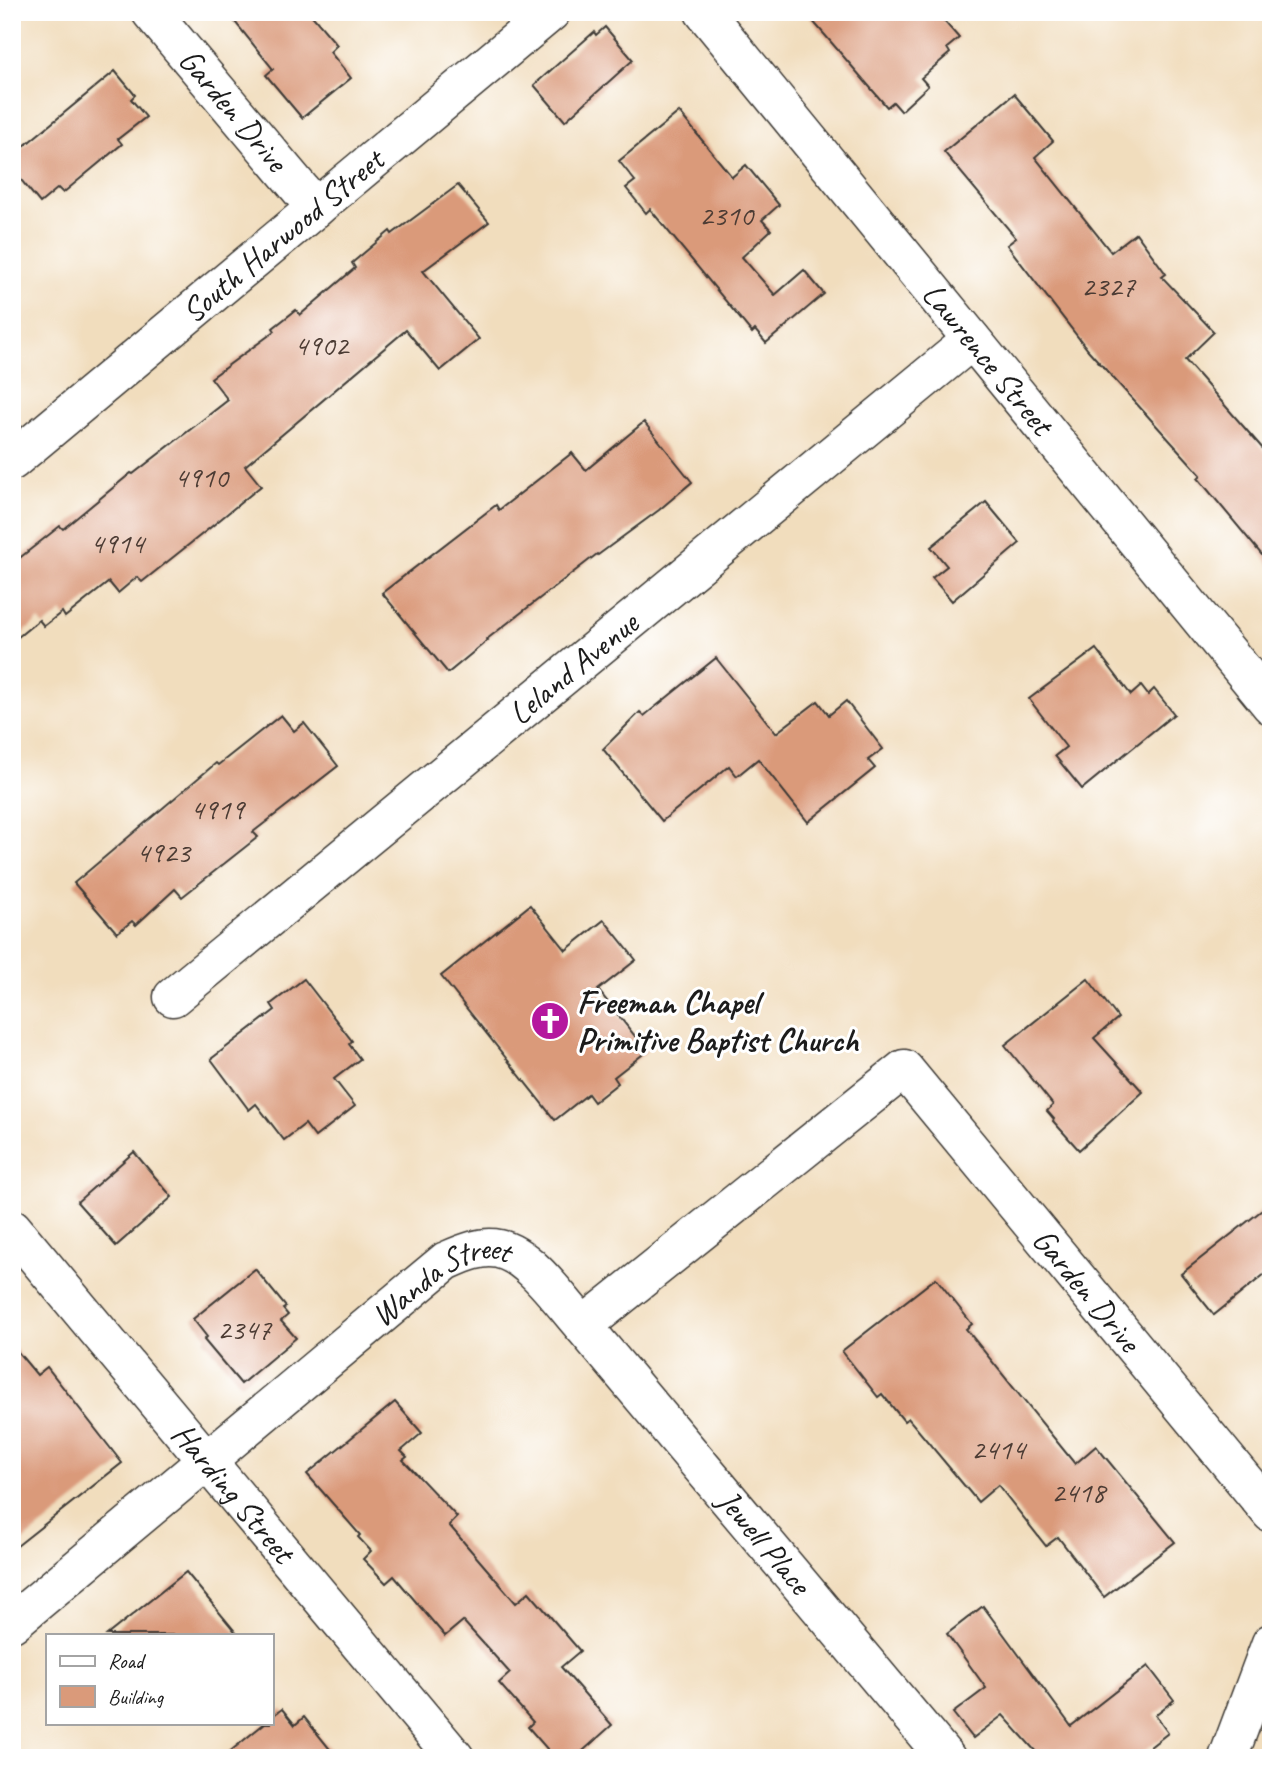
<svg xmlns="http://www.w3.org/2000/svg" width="1283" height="1770" font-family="Caveat,sans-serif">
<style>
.building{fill:#da9a7a}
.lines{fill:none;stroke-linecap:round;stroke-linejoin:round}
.minor-casing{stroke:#3c3934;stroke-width:41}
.minor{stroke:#fff;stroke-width:38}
.labels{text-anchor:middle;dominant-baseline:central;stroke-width:6;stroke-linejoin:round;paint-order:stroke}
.number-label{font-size:30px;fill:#4c3c34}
.street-label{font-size:33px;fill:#1c1c1c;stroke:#fff}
.poi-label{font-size:33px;font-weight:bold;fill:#1c1c1c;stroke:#fff;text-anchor:start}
</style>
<rect width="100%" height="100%" fill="#fff"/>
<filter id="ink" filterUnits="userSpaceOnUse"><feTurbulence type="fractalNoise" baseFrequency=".0143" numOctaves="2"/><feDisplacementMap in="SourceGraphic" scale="14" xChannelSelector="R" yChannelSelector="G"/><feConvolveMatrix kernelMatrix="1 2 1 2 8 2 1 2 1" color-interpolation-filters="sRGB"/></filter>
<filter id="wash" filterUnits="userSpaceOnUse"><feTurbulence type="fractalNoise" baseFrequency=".00686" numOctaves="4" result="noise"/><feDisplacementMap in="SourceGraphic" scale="28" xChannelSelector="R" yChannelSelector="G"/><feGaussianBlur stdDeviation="1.57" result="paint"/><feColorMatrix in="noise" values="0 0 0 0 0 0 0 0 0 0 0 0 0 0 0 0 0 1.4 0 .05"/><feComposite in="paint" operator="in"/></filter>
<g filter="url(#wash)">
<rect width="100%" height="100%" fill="#f1ddbd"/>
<g id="blocks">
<g class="building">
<polygon points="227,12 309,12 337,45 330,52 351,78 302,118 266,75 273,69"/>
<polygon points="805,12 936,12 959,38 947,48 950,53 921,78 928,86 901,111 893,102 887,107"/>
<polygon points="605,27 633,60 565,121 534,85 594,32 596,35"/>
<polygon points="115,71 135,95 131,99 146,117 118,139 122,144 63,193 58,188 40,203 12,169 12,156"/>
<polygon points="1014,94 1053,141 1035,157 1111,252 1136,233 1166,274 1162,277 1214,332 1185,360 1271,458 1271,566 1198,478 1201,475 1088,350 1007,245 1016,238 944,152"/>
<polygon points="679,112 732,177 746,165 779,205 762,220 771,230 742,257 775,295 804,270 824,294 766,343 755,330 752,333 650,209 646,213 626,188 635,181 619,161"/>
<polygon points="458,185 489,222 423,271 479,339 440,371 406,330 245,466 261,486 211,527 142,582 137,577 118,593 109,582 65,617 62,612 44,626 39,620 12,642 12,564 60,526 63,529 131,473 133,474 228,400 211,378 275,331 273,328 296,310 300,315 355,268 352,263 390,231 392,234"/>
<polygon points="644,422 692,482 659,510 598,555 597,554 487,639 488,640 448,673 382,593 496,505 499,510 572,453 586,470"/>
<polygon points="986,502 1020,543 952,601 932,578 947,566 931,547"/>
<polygon points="1096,649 1131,695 1141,686 1148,695 1154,689 1174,714 1082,789 1055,756 1066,747 1029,699"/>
<polygon points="716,658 776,733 818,701 829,715 846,701 883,749 868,760 875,768 808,822 758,759 737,776 729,766 662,821 603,749 640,712 644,716"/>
<polygon points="281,715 294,731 304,723 338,766 253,832 258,837 182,897 175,889 136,925 132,921 117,933 74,883 216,763 218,765"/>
<polygon points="530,905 566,950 604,920 636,960 598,990 647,1051 614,1077 618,1083 594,1102 588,1094 555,1120 441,976"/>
<polygon points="304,979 352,1041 349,1044 360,1059 334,1079 355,1106 315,1137 305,1124 284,1140 256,1104 249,1110 211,1059 275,1010 271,1004"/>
<polygon points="1088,979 1118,1018 1094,1038 1143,1092 1079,1150 1053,1121 1054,1119 1047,1111 1053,1105 1005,1045"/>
<polygon points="134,1152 172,1197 116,1246 77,1202"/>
<polygon points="1271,1203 1271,1269 1214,1315 1181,1274"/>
<polygon points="255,1269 286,1307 283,1309 288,1315 281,1321 296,1338 241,1384 204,1340 207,1337 193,1319"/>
<polygon points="936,1278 972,1324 966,1329 1075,1464 1096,1446 1175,1542 1104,1597 1058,1537 1046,1546 998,1485 978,1502 908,1418 904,1421 882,1394 878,1397 842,1351"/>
<polygon points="12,1345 37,1375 47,1367 122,1463 12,1550"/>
<polygon points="395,1402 422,1433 401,1451 407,1457 403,1460 457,1517 449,1525 516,1603 529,1592 580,1651 561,1667 612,1725 575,1758 555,1758 528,1727 533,1722 499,1683 510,1673 463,1621 445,1636 394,1576 386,1583 363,1559 371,1551 358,1537 360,1535 307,1474"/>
<polygon points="186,1572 238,1635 107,1635"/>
<polygon points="983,1606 1071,1726 1148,1666 1174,1700 1155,1715 1168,1733 1136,1758 1031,1758 1037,1753 1003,1715 973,1738 953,1713 986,1688 947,1634"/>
<polygon points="282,1709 295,1725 304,1717 337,1758 222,1758 265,1723 271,1723 271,1717"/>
</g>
</g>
</g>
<g filter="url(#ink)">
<use href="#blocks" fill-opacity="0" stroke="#3c3934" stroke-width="2"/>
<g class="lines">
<defs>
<g id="minor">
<path id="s1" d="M151,12L316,208"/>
<path id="s2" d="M704,12L1271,705"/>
<path id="s3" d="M12,461L551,12"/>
<path id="s4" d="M173,997L972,340"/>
<path id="s5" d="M12,1228L455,1758"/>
<path id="s6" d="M583,1326L904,1069L1271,1513"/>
<path id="s7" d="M12,1623L446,1261C462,1254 481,1245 499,1249C530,1255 562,1303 583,1326L946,1758"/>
<polyline points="1228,1758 1271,1643"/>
</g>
</defs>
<use href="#minor" class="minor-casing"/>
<use href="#minor" class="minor"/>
</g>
</g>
<defs>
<symbol id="church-disc" viewBox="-11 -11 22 22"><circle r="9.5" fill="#b5179e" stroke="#fff"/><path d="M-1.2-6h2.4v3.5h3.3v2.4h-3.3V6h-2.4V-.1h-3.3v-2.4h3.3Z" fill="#fff"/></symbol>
</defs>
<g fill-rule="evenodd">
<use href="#church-disc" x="528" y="999" width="44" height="44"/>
</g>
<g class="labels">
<g class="number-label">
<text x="726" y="215">2310</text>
<text x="1108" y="286">2327</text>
<text x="321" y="345">4902</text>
<text x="201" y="477">4910</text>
<text x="117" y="543">4914</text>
<text x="217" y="809">4919</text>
<text x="163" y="852">4923</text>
<text x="244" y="1329">2347</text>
<text x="998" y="1449">2414</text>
<text x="1078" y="1492">2418</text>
</g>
<g class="street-label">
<text stroke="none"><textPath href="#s1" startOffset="128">Garden Drive</textPath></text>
<text stroke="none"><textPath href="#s3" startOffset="352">South Harwood Street</textPath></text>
<text stroke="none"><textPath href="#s2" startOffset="448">Lawrence Street</textPath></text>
<text stroke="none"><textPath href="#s4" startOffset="518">Leland Avenue</textPath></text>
<text stroke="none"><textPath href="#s6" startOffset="698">Garden Drive</textPath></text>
<text stroke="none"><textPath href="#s7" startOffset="553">Wanda Street</textPath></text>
<text stroke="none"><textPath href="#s5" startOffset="345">Harding Street</textPath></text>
<text stroke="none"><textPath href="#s7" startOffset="1018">Jewell Place</textPath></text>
</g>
<g class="poi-label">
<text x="577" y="1002">Freeman Chapel<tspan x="577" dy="38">Primitive Baptist Church</tspan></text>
</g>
</g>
<rect width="1283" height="1770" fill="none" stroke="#fff" stroke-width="42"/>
<rect x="46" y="1634" width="228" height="91" fill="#ffffff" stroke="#a4a4a4" stroke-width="2"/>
<rect x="60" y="1656" width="35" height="10" fill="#ffffff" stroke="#a4a4a4" stroke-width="2"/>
<text x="108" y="1668" font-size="21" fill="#1c1c1c">Road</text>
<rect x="60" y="1686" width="35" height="21" fill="#da9a7a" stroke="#a4a4a4" stroke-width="2"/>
<text x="108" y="1704" font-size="21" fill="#1c1c1c">Building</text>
</svg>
